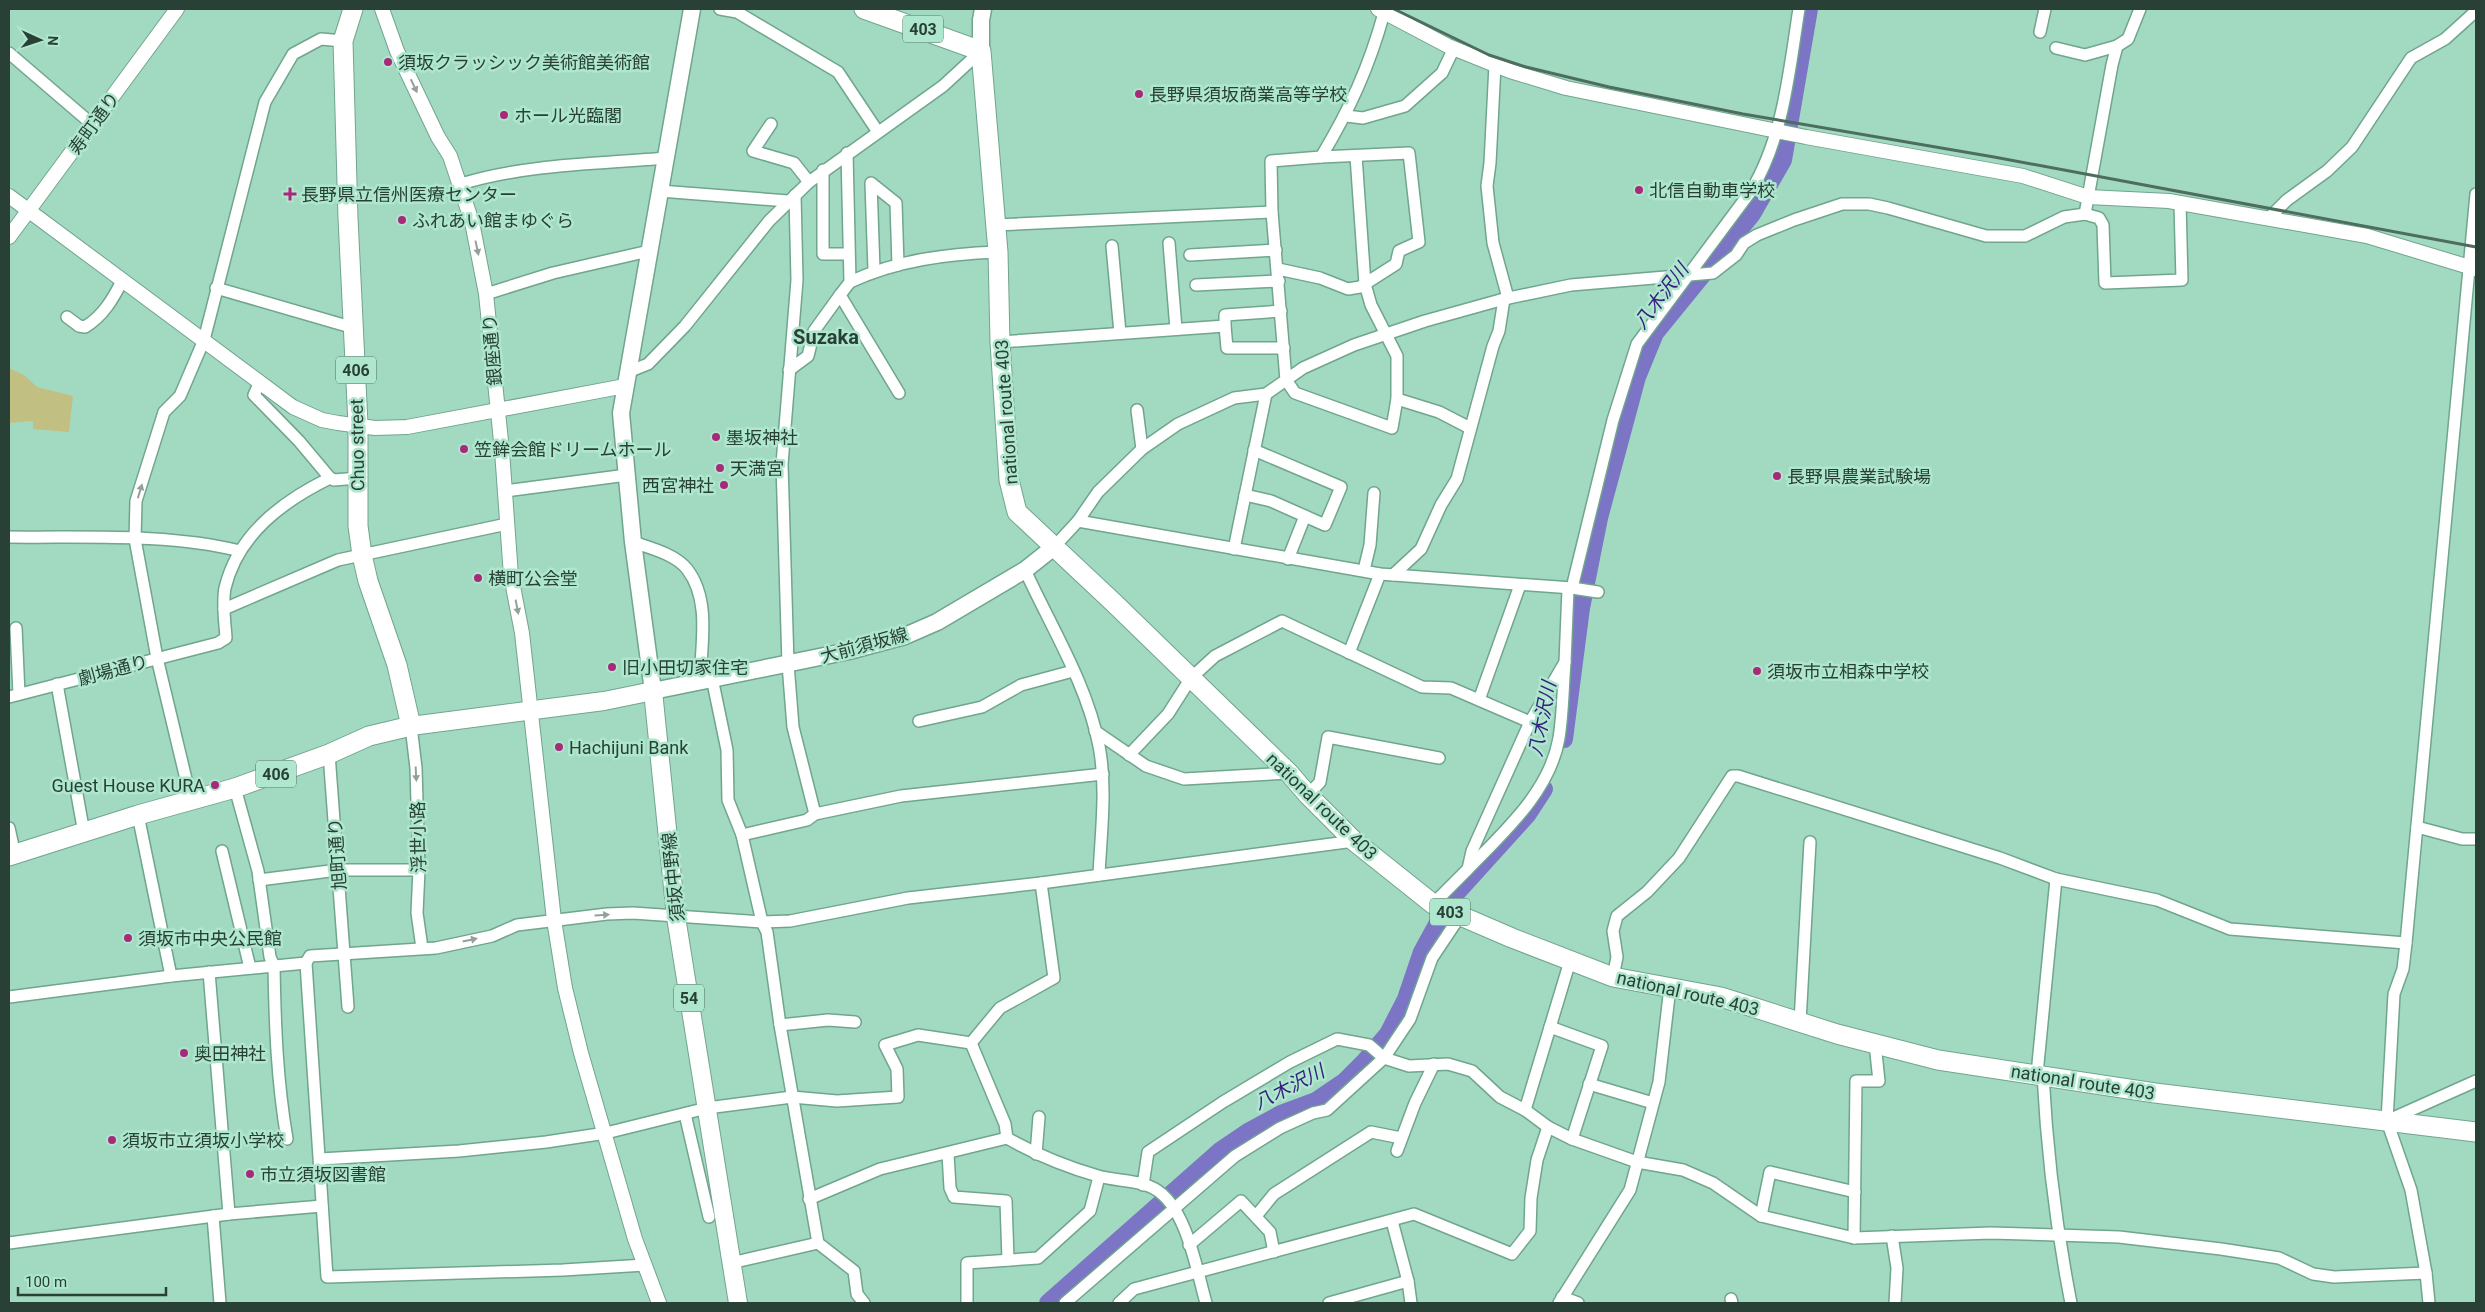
<svg xmlns="http://www.w3.org/2000/svg" width="2485" height="1312" font-family="Roboto,'Noto Sans JP',sans-serif">
<style>
.green{fill:#c2bf83}
.lines{fill:none;stroke-linecap:round;stroke-linejoin:round}
.river{stroke:#7c75c5;stroke-width:18}
.minor-casing{stroke:#70a58e;stroke-width:14}
.tertiary-casing{stroke:#70a58e;stroke-width:16}
.secondary-casing{stroke:#70a58e;stroke-width:19}
.primary-casing{stroke:#70a58e;stroke-width:20}
.trunk-casing{stroke:#70a58e;stroke-width:21}
.minor{stroke:#fff;stroke-width:11}
.tertiary{stroke:#fff;stroke-width:14}
.secondary{stroke:#fff;stroke-width:16}
.primary{stroke:#fff;stroke-width:18}
.trunk{stroke:#fff;stroke-width:19}
.rail{stroke:#4d6d5f;stroke-width:3}
.oneway{fill:#94a09a}
.poi-dot{fill:#a7297a;stroke:#afe7ce;stroke-width:2}
.labels{text-anchor:middle;dominant-baseline:central;stroke-width:5;stroke-linejoin:round;paint-order:stroke}
.shield{fill:#afe7ce;stroke:#517264;stroke-width:1}
.shield-label{font-size:16px;font-weight:bold;fill:#294036}
.poi-label{font-size:18px;fill:#294036;stroke:#afe7ce;text-anchor:start}
.street-label{font-size:18px;fill:#294036;stroke:#afe7ce}
.water-label{font-size:19px;font-style:italic;fill:#36217f;stroke:#afe7ce}
.quarter-label{font-size:20px;font-weight:bold;fill:#294036;stroke:#afe7ce}
</style>
<rect width="100%" height="100%" fill="#a2d9c1"/>
<polygon class="green" points="9,368 24,375 37,387 73,396 69,432 33,429 33,421 9,423"/>
<g class="lines">
<g class="river">
<polyline points="1564,739 1581,608 1599,518 1637,377 1655,333 1752,214 1783,160 1809,9"/>
<polyline points="1048,1303 1220,1151 1248,1132 1281,1114 1316,1101 1344,1082 1365,1061 1388,1034 1406,999 1422,952 1451,899 1527,815 1544,789"/>
</g>
<defs>
<g id="minor">
<polyline points="720,9 737,12 838,72 878,132"/>
<polyline points="2040,32 2045,9"/>
<polyline points="2056,48 2085,55 2117,46"/>
<polyline points="9,53 93,125"/>
<polyline points="1495,65 1490,163 1487,186 1493,243 1508,298"/>
<polyline points="1346,116 1363,118 1405,106 1442,73 1454,48"/>
<polyline points="771,124 753,151 794,163 809,182"/>
<polyline points="847,153 850,282 840,295 899,393"/>
<path d="M1356,156L1365,284L1371,305L1397,356V399L1392,428L1295,393L1286,380L1272,212L1271,161L1321,157C1350,109 1369,67 1384,13"/>
<polyline points="823,170 823,254 848,254"/>
<path d="M461,184C526,164 598,164 666,158"/>
<polyline points="660,191 788,201"/>
<polyline points="795,195 797,280 782,464 788,664 793,727 815,814"/>
<polyline points="2085,214 2112,65 2117,46 2128,39 2140,9"/>
<polyline points="2269,218 2287,200 2327,171 2352,147 2411,58 2445,39 2476,11"/>
<polyline points="996,225 1272,212"/>
<polyline points="1169,243 1176,329"/>
<polyline points="1112,246 1120,333"/>
<polyline points="1190,255 1276,250"/>
<polyline points="1278,269 1320,278 1348,289 1360,287 1396,264 1399,251 1419,242 1409,153 1321,157"/>
<polyline points="874,270 871,183 896,203 898,265"/>
<path d="M850,282C897,260 947,254 998,252"/>
<polyline points="1196,285 1279,281"/>
<polyline points="216,288 354,328"/>
<polyline points="486,294 553,273 649,251"/>
<path d="M67,317L79,326L85,327C103,316 113,299 122,281"/>
<polyline points="1225,326 1227,348 1284,348"/>
<polyline points="1000,342 1225,326 1225,315 1281,311"/>
<polyline points="789,370 808,356 814,331 840,295"/>
<polyline points="628,372 648,364 685,326 769,221 809,182 943,86 981,51"/>
<polyline points="259,384 254,395 299,441 330,478 334,480 358,478"/>
<polyline points="1397,399 1439,412 1470,428"/>
<polyline points="1137,410 1142,449"/>
<polyline points="505,491 627,475"/>
<polyline points="1245,495 1271,501 1325,525 1341,487 1254,450"/>
<polyline points="1078,521 1380,574 1572,588 1598,592"/>
<path d="M9,537C82,538 169,533 240,551"/>
<path d="M633,542C650,548 675,554 687,569C711,600 701,645 700,681"/>
<polyline points="1054,547 1078,521 1098,492 1142,449 1178,424 1234,398 1266,394 1303,368 1354,345 1425,321 1504,299 1571,285 1713,273 1736,255 1744,243 1757,235 1794,220 1842,204 1869,204 1888,208 1986,236 2025,236 2064,217 2085,214 2099,218 2103,225 2105,283 2182,280 2180,203"/>
<polyline points="1234,549 1266,394"/>
<polyline points="1288,559 1305,516"/>
<path d="M1025,570C1051,627 1087,684 1099,746C1107,787 1101,832 1099,875"/>
<polyline points="1364,570 1370,545 1374,493"/>
<polyline points="1393,575 1421,549 1441,505 1457,479 1493,346 1499,331 1504,299"/>
<path d="M1572,588L1613,420L1637,344L1751,191C1784,136 1789,71 1799,9"/>
<polyline points="224,609 338,560 507,524"/>
<polyline points="16,628 19,694"/>
<polyline points="1349,653 1380,574"/>
<polyline points="712,678 727,750 728,800 742,835 762,922 767,932 780,1025 818,1243 854,1271 857,1294 864,1303"/>
<polyline points="57,684 84,833"/>
<path d="M9,697L218,643L226,638C225,622 222,604 225,588C238,534 283,501 330,478"/>
<polyline points="1479,700 1520,585"/>
<polyline points="919,721 982,707 1021,685 1073,671"/>
<polyline points="1530,722 1565,662 1568,589"/>
<polyline points="411,726 416,768 419,870 417,913 422,948"/>
<polyline points="1095,731 1146,766 1184,779 1289,773"/>
<polyline points="329,754 348,1007"/>
<polyline points="1129,755 1168,714 1191,678 1215,656 1282,621 1422,687 1451,688 1530,722 1472,851 1468,869 1433,904"/>
<path d="M235,788L258,871L270,957L274,966C275,1025 277,1081 287,1139"/>
<polyline points="1308,795 1320,782 1328,737 1439,758"/>
<polyline points="191,800 157,658 135,539 136,501 164,412 180,396 204,340 265,102 293,54 321,39 343,41"/>
<polyline points="138,815 171,976"/>
<polyline points="2417,827 2462,839 2476,839"/>
<polyline points="9,828 15,855"/>
<polyline points="742,835 807,820 815,814 901,796 1103,774"/>
<polyline points="222,851 250,968"/>
<path d="M1469,868C1505,831 1550,791 1559,738C1563,713 1563,687 1565,662"/>
<polyline points="259,880 338,870 419,870"/>
<path d="M1041,883L1054,978L1000,1008L971,1043L1005,1124L1007,1138C1035,1154 1067,1167 1098,1176C1119,1182 1147,1179 1163,1195C1188,1218 1197,1271 1206,1303"/>
<polyline points="1460,916 1432,958 1410,1019 1384,1058 1409,1066 1448,1064 1472,1071 1500,1097 1525,1110"/>
<polyline points="1570,961 1525,1110 1548,1127 1572,1139 1637,1162 1683,1170 1713,1183 1761,1216 1854,1238 1991,1233 2119,1237 2221,1249 2279,1258 2313,1274 2334,1277 2426,1273"/>
<polyline points="209,972 229,1214"/>
<polyline points="1613,977 1617,957 1613,931 1617,916 1647,892 1679,858 1732,776 1738,776 2000,858 2056,879 2157,900 2230,929 2406,943"/>
<polyline points="9,997 171,976 306,963"/>
<polyline points="1800,1022 1810,842"/>
<polyline points="780,1025 828,1020 855,1022"/>
<polyline points="1550,1027 1602,1046 1572,1139"/>
<polyline points="2037,1074 2056,879"/>
<path d="M2043,1075C2047,1152 2056,1227 2071,1303"/>
<polyline points="1589,1084 1653,1103"/>
<polyline points="685,1114 709,1217"/>
<polyline points="2391,1119 2476,1081"/>
<polyline points="1397,1151 1415,1103 1434,1064"/>
<polyline points="948,1154 950,1188 954,1197 1006,1201 1008,1260"/>
<polyline points="1036,1154 1039,1117"/>
<polyline points="320,1159 459,1151 546,1142 606,1133 707,1108 792,1097 837,1101 898,1097 897,1069 885,1045 918,1035 971,1043"/>
<polyline points="809,1199 880,1169 1007,1138"/>
<polyline points="213,1216 220,1303"/>
<polyline points="1256,1216 1274,1194 1371,1132 1401,1138"/>
<polyline points="1761,1216 1770,1172 1855,1192"/>
<polyline points="1392,1221 1408,1281 1411,1303"/>
<polyline points="1892,1236 1897,1268 1895,1303"/>
<polyline points="1854,1238 1856,1081 1879,1081 1875,1044"/>
<polyline points="9,1243 229,1214 322,1206"/>
<polyline points="1189,1245 1241,1201 1270,1232 1274,1252"/>
<polyline points="731,1263 818,1243"/>
<polyline points="645,1265 563,1270 327,1277 306,963 310,956 436,948 492,936 517,925 607,914 633,913 762,922 790,921 908,898 1041,883 1354,841"/>
<polyline points="1562,1297 1578,1303"/>
<polyline points="1731,1299 1732,1303"/>
<polyline points="967,1303 967,1263 1038,1258 1090,1211 1099,1177"/>
<polyline points="1065,1303 1235,1156 1280,1128 1313,1113 1327,1110 1384,1058 1369,1045 1337,1039 1290,1062 1223,1102 1148,1152 1143,1185"/>
<polyline points="1119,1303 1134,1289 1414,1214 1512,1254 1530,1231 1531,1198 1537,1160 1548,1127"/>
<polyline points="1329,1303 1408,1281"/>
<polyline points="1559,1303 1630,1190 1659,1082 1670,987"/>
<polyline points="2429,1303 2426,1273 2411,1190 2387,1121 2394,994 2403,969 2406,943 2476,194"/>
</g>
<g id="tertiary">
<polyline points="382,9 397,51 438,137 450,156 472,222 486,294 502,451 511,576 522,633 554,920 565,988 581,1053 635,1239 659,1303"/>
<polyline points="1378,9 1448,46 1510,71 1566,88 1806,137 2023,176 2088,197 2169,201 2367,236 2476,269"/>
<polyline points="9,196 293,407 322,420 338,423 375,428 407,427 625,386"/>
<polyline points="9,237 177,9"/>
</g>
<g id="secondary">
<polyline points="692,9 621,413 633,542 653,691 849,651 905,636 937,622 1025,570 1054,547"/>
<polyline points="981,51 981,20 983,9"/>
</g>
<polyline id="primary" points="411,726 604,701 653,691 676,917 738,1303"/>
<g id="trunk">
<polyline points="864,9 981,51 998,252 1000,342 1009,480 1017,512 1114,603 1289,773 1308,795 1354,841 1433,904 1512,938 1613,977 1721,997 1837,1034 1938,1060 2155,1093 2476,1132"/>
<polyline points="9,856 138,815 235,788 329,754 369,736 411,726 397,665 368,581 362,555 358,526 358,424 348,218 343,41 353,9"/>
</g>
</defs>
<use href="#minor" class="minor-casing"/>
<use href="#tertiary" class="tertiary-casing"/>
<use href="#secondary" class="secondary-casing"/>
<use href="#primary" class="primary-casing"/>
<use href="#trunk" class="trunk-casing"/>
<use href="#minor" class="minor"/>
<use href="#tertiary" class="tertiary"/>
<use href="#secondary" class="secondary"/>
<use href="#primary" class="primary"/>
<use href="#trunk" class="trunk"/>
<polyline class="rail" points="1394,9 1489,55 1526,67 1609,87 1743,114 1994,157 2476,247"/>
</g>
<defs><path id="oneway-solid" d="M-6-.8H1V-3.2L6.5 0L1 3.2V.8H-6Z" transform="scale(1.25)"/></defs>
<g class="oneway">
<use href="#oneway-solid" transform="translate(414 86) rotate(65)"/>
<use href="#oneway-solid" transform="translate(477 248) rotate(78)"/>
<use href="#oneway-solid" transform="translate(140 491) rotate(-73)"/>
<use href="#oneway-solid" transform="translate(517 607) rotate(79)"/>
<use href="#oneway-solid" transform="translate(416 774) rotate(87)"/>
<use href="#oneway-solid" transform="translate(602 915) rotate(-4)"/>
<use href="#oneway-solid" transform="translate(470 940) rotate(-12)"/>
</g>
<g class="poi-dot">
<circle cx="388" cy="62" r="5"/>
<circle cx="1139" cy="94" r="5"/>
<circle cx="504" cy="115" r="5"/>
<circle cx="1639" cy="190" r="5"/>
<path d="M287.5 186.5h5v5h5v5h-5v5h-5v-5h-5v-5h5z"/>
<circle cx="402" cy="220" r="5"/>
<circle cx="716" cy="437" r="5"/>
<circle cx="464" cy="449" r="5"/>
<circle cx="720" cy="468" r="5"/>
<circle cx="1777" cy="476" r="5"/>
<circle cx="724" cy="485" r="5"/>
<circle cx="478" cy="578" r="5"/>
<circle cx="612" cy="667" r="5"/>
<circle cx="1757" cy="671" r="5"/>
<circle cx="559" cy="747" r="5"/>
<circle cx="215" cy="785" r="5"/>
<circle cx="128" cy="938" r="5"/>
<circle cx="184" cy="1053" r="5"/>
<circle cx="112" cy="1140" r="5"/>
<circle cx="250" cy="1174" r="5"/>
</g>
<g class="labels">
<g class="shield">
<rect x="903" y="15.5" width="40" height="27" rx="4"/>
<rect x="336" y="356.5" width="40" height="27" rx="4"/>
<rect x="256" y="760.5" width="40" height="27" rx="4"/>
<rect x="1430" y="898.5" width="40" height="27" rx="4"/>
<rect x="674" y="984.5" width="30" height="27" rx="4"/>
</g>
<g class="shield-label">
<text x="923" y="29">403</text>
<text x="356" y="370">406</text>
<text x="276" y="774">406</text>
<text x="1450" y="912">403</text>
<text x="689" y="998">54</text>
</g>
<g class="poi-label">
<text x="398" y="62">須坂クラッシック美術館美術館</text>
<text x="1149" y="94">長野県須坂商業高等学校</text>
<text x="514" y="115">ホール光臨閣</text>
<text x="1649" y="190">北信自動車学校</text>
<text x="301" y="194">長野県立信州医療センター</text>
<text x="412" y="220">ふれあい館まゆぐら</text>
<text x="726" y="437">墨坂神社</text>
<text x="474" y="449">笠鉾会館ドリームホール</text>
<text x="730" y="468">天満宮</text>
<text x="1787" y="476">長野県農業試験場</text>
<text x="714" y="485" text-anchor="end">西宮神社</text>
<text x="488" y="578">横町公会堂</text>
<text x="622" y="667">旧小田切家住宅</text>
<text x="1767" y="671">須坂市立相森中学校</text>
<text x="569" y="747">Hachijuni Bank</text>
<text x="205" y="785" text-anchor="end">Guest House KURA</text>
<text x="138" y="938">須坂市中央公民館</text>
<text x="194" y="1053">奥田神社</text>
<text x="122" y="1140">須坂市立須坂小学校</text>
<text x="260" y="1174">市立須坂図書館</text>
</g>
<g class="street-label">
<text transform="translate(94 123) rotate(-54)">寿町通り</text>
<text transform="translate(492 350) rotate(-95)">銀座通り</text>
<text transform="translate(1006 412) rotate(-94)">national route 403</text>
<text transform="translate(357 445) rotate(-91)">Chuo street</text>
<text transform="translate(864 645) rotate(-15)">大前須坂線</text>
<text transform="translate(113 670) rotate(-15)">劇場通り</text>
<text transform="translate(1322 806) rotate(44)">national route 403</text>
<text transform="translate(418 837) rotate(-91)">浮世小路</text>
<text transform="translate(337 854) rotate(-94)">旭町通り</text>
<text transform="translate(673 877) rotate(-96)">須坂中野線</text>
<text transform="translate(1688 993) rotate(13)">national route 403</text>
<text transform="translate(2083 1082) rotate(9)">national route 403</text>
</g>
<g class="water-label">
<text transform="translate(1661 296) rotate(-53)">八木沢川</text>
<text transform="translate(1542 719) rotate(-79)">八木沢川</text>
<text transform="translate(1289 1087) rotate(-27)">八木沢川</text>
</g>
<g class="quarter-label">
<text x="826" y="337">Suzaka</text>
</g>
</g>
<rect width="2485" height="1312" fill="none" stroke="#294036" stroke-width="20"/>
<g transform="translate(40 40) rotate(93)" stroke="#afe7ce" stroke-width="4" paint-order="stroke">
<path d="M0-4L9 19L0 12L-9 19Z" fill="#294036"/>
<text y="-8" font-size="14" font-weight="bold" text-anchor="middle" fill="#294036">N</text>
</g>
<path d="M18 1287v8h148v-8" fill="none" stroke="#294036" stroke-width="2.5"/>
<text x="25" y="1287" font-size="15" fill="#294036" stroke="#afe7ce" stroke-width="4" paint-order="stroke">100 m</text>
</svg>
